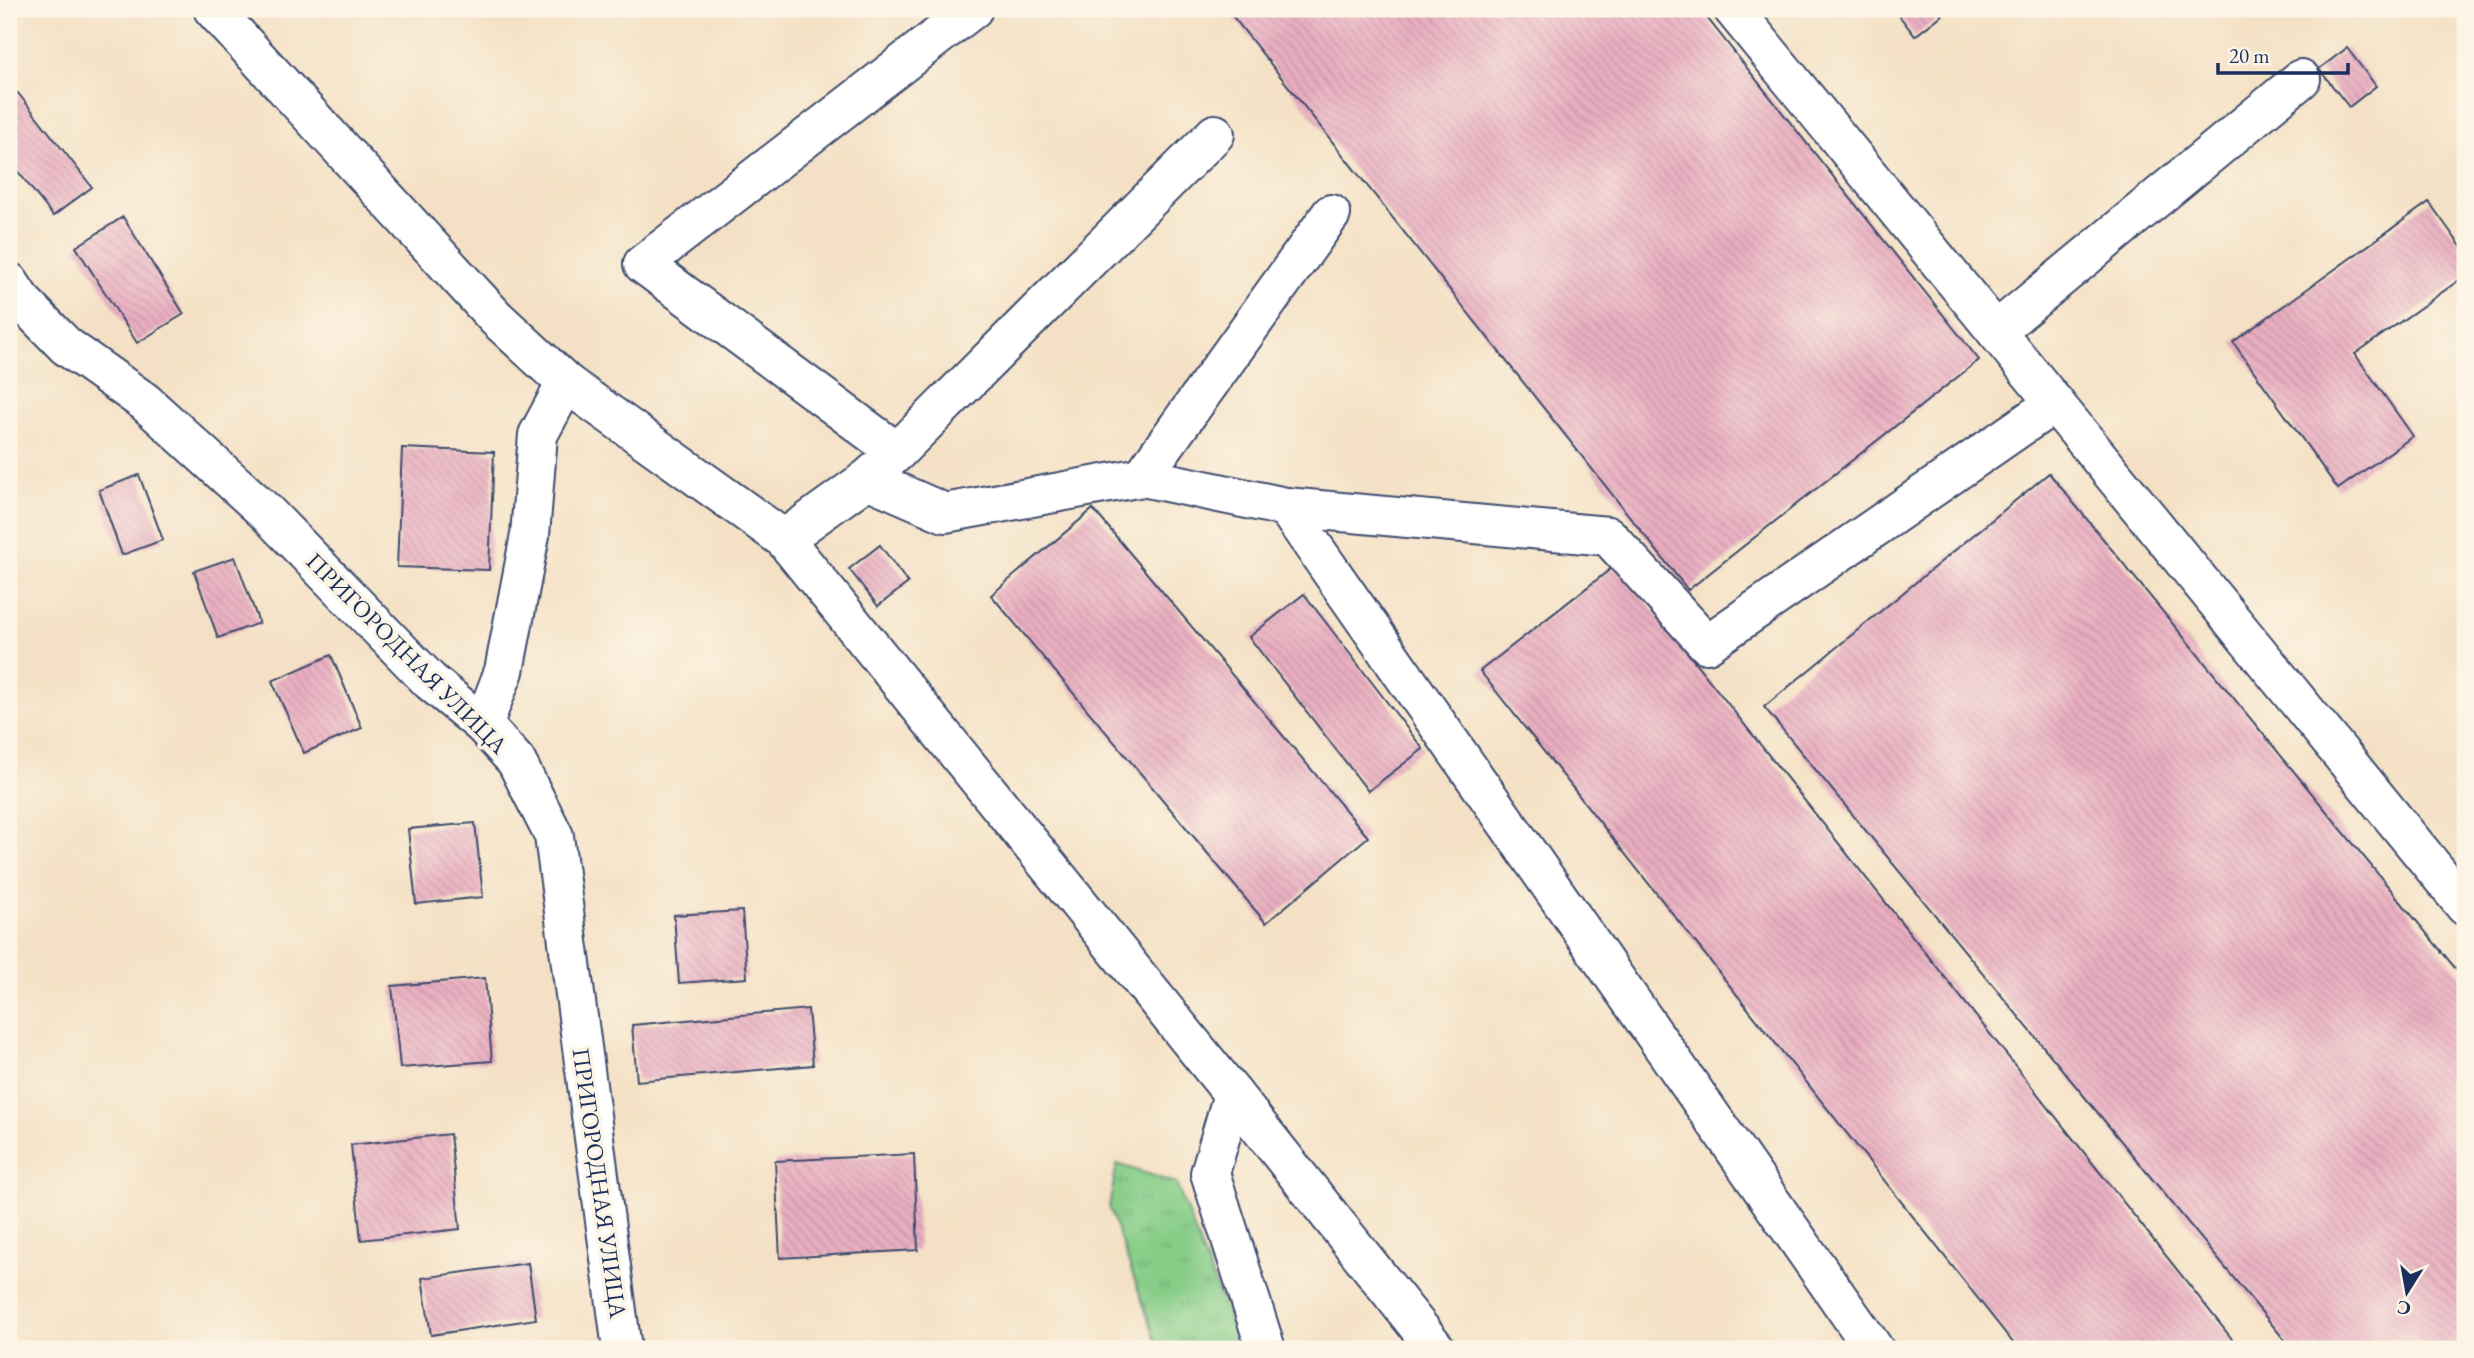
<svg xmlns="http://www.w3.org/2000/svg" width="2474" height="1358" font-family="'EB Garamond',serif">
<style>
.grass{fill:url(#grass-tufts);stroke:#517e73;stroke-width:2}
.building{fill:url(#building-back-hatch)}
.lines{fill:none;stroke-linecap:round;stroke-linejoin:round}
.minor-casing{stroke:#3c4a6d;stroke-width:42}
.minor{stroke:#fff;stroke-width:38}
.labels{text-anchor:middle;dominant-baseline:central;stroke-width:7;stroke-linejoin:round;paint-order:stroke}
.street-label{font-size:24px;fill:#1b2f5e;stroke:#fcf5e5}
</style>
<defs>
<pattern id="grass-tufts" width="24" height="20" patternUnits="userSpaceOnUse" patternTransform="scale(1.75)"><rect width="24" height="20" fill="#87cd88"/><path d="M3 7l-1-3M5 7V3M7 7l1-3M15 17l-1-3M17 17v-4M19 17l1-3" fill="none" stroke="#74b078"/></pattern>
<pattern id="building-back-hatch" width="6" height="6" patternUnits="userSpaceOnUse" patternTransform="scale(1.75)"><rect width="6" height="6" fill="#e9adc0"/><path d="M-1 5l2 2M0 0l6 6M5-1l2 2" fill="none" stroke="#c795a7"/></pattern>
</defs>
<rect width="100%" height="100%" fill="#fcf5e5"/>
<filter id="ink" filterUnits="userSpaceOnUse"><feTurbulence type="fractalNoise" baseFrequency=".0143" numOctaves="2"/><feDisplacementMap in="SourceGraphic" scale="14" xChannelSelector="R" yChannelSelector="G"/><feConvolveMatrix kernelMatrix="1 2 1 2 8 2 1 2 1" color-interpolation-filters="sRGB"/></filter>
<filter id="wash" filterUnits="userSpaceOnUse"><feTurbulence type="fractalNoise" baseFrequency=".00686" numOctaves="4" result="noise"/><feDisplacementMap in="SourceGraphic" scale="28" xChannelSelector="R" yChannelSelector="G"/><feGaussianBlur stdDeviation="1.57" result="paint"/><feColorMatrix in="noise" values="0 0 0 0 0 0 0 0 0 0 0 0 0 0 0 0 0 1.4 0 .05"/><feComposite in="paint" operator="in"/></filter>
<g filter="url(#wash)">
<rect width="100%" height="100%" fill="#f4e1c5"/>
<polygon class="grass" points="1117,1164 1176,1183 1240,1349 1159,1349 1109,1207"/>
<g id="blocks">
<g class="building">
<polygon points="1227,9 1700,9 1979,360 1688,590"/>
<polygon points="1894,9 1937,9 1942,15 1915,36"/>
<polygon points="2347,48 2376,86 2349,107 2319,69"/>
<polygon points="18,93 92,187 53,216 9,160 9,100"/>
<polygon points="2429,202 2465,252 2465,276 2355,354 2413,436 2338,489 2233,342"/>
<polygon points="123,217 184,314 137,343 76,247"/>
<polygon points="402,448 494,452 489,570 397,567"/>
<polygon points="2049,473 2465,980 2465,1349 2292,1349 1764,707"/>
<polygon points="139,475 163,540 122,555 99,490"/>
<polygon points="1093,509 1368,837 1266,923 991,595"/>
<polygon points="880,545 908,583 878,606 849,569"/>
<polygon points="235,557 259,623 218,638 194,571"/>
<polygon points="1617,564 2240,1349 2018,1349 1480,671"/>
<polygon points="1304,594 1423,749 1368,791 1249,637"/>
<polygon points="331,655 362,728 304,753 272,681"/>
<polygon points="475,823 483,897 416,904 408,829"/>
<polygon points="742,911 747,978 679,983 674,915"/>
<polygon points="485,978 492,1061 400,1068 392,986"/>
<polygon points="808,1009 813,1065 637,1081 632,1025"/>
<polygon points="450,1134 460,1229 361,1240 351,1145"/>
<polygon points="914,1154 918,1250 780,1258 775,1161"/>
<polygon points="528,1263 536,1319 431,1335 422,1278"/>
</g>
</g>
</g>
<g filter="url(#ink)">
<use href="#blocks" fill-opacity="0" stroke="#3c4a6d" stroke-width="2"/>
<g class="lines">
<defs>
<g id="minor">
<polyline points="213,9 496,318 566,383 784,539 1233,1094 1436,1349"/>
<polyline points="1733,9 2465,906"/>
<polyline points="9,282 21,300 66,346 145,402 267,513 430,681 483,725 516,761 554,836 622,1349"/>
<polyline points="1996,331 2301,79"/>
<polyline points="897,452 1215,134"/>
<polyline points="1142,477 1286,507 1874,1349"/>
<polyline points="867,479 945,513 1142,477 1331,214"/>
<polyline points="1286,507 1608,536 1707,644 2055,403"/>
<polyline points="784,539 867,479 897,452 643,264 973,9"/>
<polyline points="483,725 504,671 530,535 538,435 566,383"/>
<polyline points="1233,1094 1210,1173 1266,1349"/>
</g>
</defs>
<use href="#minor" class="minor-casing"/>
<use href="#minor" class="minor"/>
</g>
</g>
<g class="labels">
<g class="street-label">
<text transform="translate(407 653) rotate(45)">ПРИГОРОДНАЯ УЛИЦА</text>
<text transform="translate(600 1183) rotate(82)">ПРИГОРОДНАЯ УЛИЦА</text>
</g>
</g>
<rect width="2474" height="1358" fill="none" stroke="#fcf5e5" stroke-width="35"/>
<g transform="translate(2407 1292) rotate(191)" stroke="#fcf5e5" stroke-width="5" paint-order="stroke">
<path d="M0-5L12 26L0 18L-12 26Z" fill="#1b2f5e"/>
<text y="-10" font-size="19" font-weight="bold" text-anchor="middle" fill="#1b2f5e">С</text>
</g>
<path d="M2218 63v10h130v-10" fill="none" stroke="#1b2f5e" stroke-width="3.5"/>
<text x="2229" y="63" font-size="21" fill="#1b2f5e" stroke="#fcf5e5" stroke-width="5" paint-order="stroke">20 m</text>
</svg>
